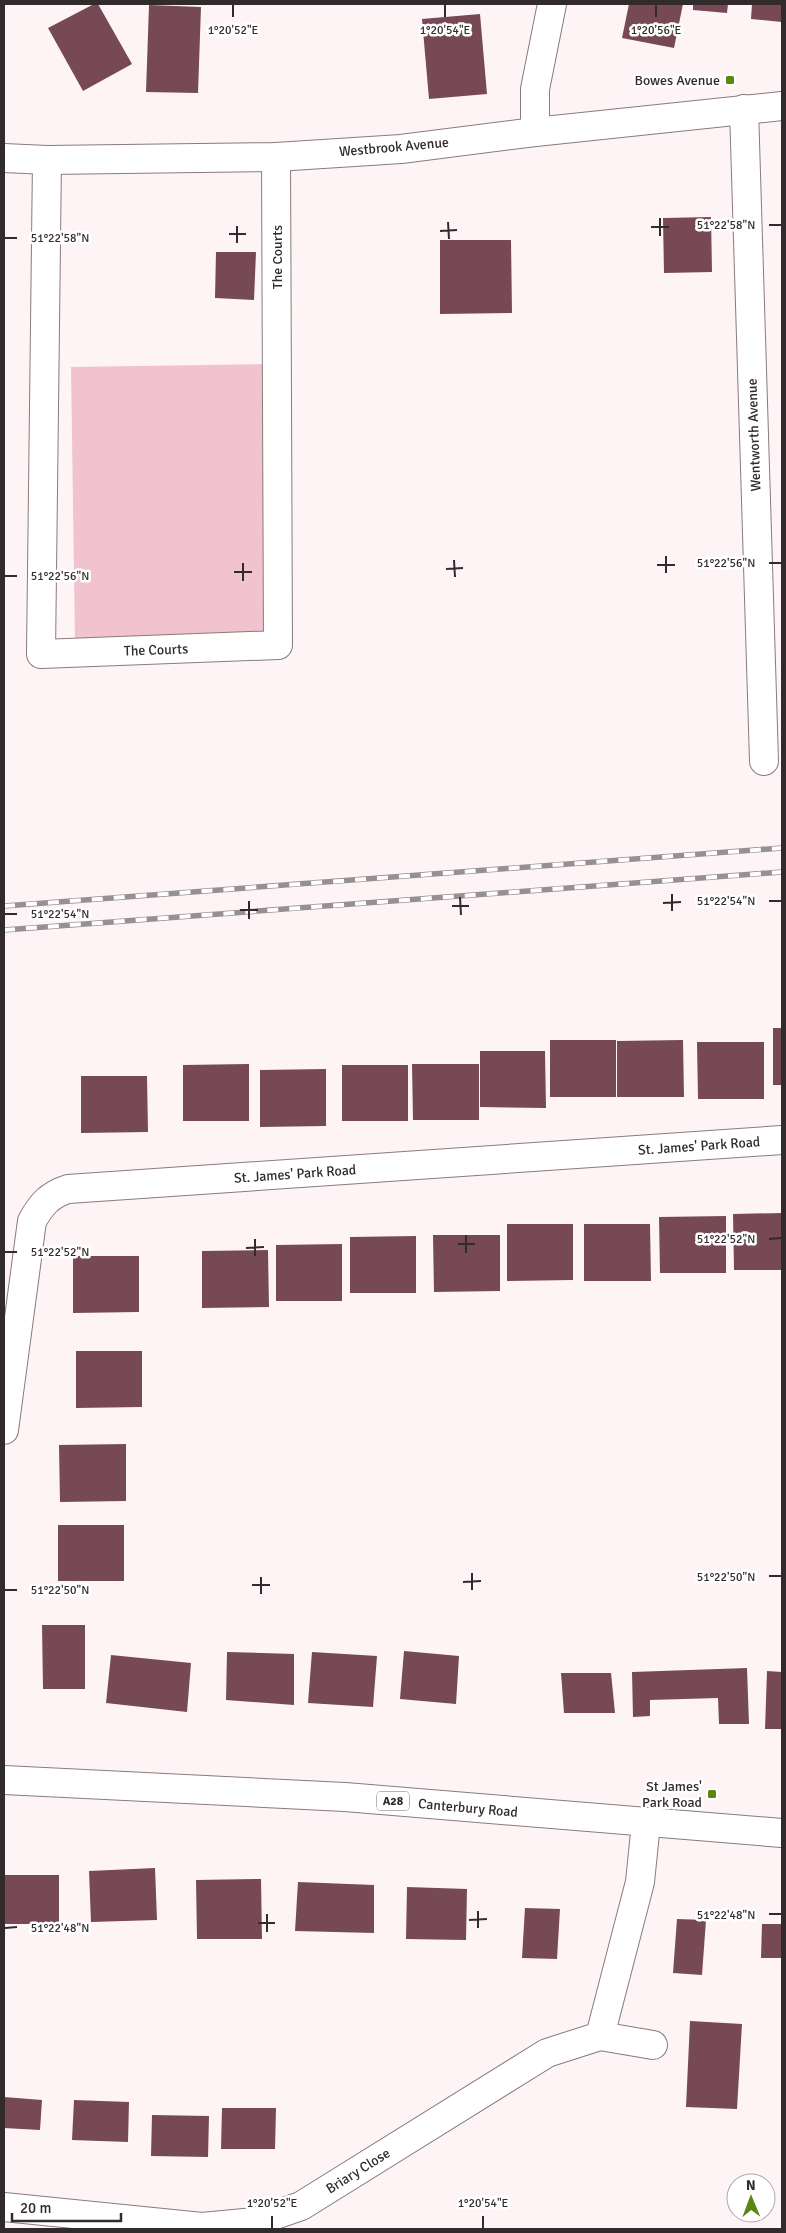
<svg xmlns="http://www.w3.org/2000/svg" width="786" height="2233" font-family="Signika,sans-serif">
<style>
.green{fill:#f0c3ce}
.building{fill:#764955}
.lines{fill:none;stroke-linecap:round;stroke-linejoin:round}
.minor-casing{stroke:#897a7d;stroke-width:30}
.tertiary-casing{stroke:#897a7d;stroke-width:30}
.trunk-casing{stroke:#897a7d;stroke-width:30}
.minor{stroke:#fff;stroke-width:28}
.tertiary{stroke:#fff;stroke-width:28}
.trunk{stroke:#fff;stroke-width:28}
.rail-casing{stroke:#978f91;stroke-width:5.5}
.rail{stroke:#fff;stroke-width:4;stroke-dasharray:11;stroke-linecap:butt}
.ticks{fill:none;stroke:#322b2d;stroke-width:2}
.poi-dot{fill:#5b8612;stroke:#fff;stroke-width:2}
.labels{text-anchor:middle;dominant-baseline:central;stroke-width:5;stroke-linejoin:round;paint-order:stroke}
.shield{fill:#fff;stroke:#706b6c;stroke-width:1}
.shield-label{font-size:12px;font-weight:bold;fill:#322b2d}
.poi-label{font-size:14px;fill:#322b2d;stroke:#fff;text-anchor:end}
.street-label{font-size:14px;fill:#322b2d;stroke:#fff}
.ticks-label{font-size:12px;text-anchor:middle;fill:#322b2d;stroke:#fff;stroke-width:5;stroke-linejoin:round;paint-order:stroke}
</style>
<rect width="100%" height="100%" fill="#fef4f6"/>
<polygon class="green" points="274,364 277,640 75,643 71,367"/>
<g class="building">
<polygon points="94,4 98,4 132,64 83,91 48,28"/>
<polygon points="629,4 683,4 674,48 622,38"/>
<polygon points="693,4 728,4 727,13 693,10"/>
<polygon points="752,4 782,4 782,22 751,19"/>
<polygon points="149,5 201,7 198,93 146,92"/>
<polygon points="480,14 487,94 429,99 422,19"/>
<polygon points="711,217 712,272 664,273 663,218"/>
<polygon points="440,240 511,240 512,313 440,314"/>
<polygon points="216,252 256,252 254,300 215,298"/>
<rect x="773" y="1028" width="9" height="57"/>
<rect x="550" y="1040" width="66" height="57"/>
<polygon points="683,1040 684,1097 617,1097 617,1041"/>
<polygon points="697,1042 764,1042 764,1099 698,1099"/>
<polygon points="480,1051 545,1051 546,1108 480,1107"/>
<polygon points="249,1064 249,1121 183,1121 183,1065"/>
<polygon points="412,1064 479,1064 479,1120 413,1120"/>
<rect x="342" y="1065" width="66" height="56"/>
<polygon points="326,1069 326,1126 260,1127 260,1070"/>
<polygon points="81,1076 147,1076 148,1132 81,1133"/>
<polygon points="782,1213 782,1270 734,1270 733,1214"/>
<polygon points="726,1216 726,1273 660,1273 659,1217"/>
<polygon points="507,1224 573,1224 573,1280 507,1281"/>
<polygon points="584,1224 650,1224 651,1281 584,1281"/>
<polygon points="433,1235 500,1235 500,1291 434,1292"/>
<polygon points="416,1236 416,1293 350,1293 350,1237"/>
<polygon points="342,1244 342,1301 276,1301 276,1245"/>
<polygon points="268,1250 269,1307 202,1308 202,1251"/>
<polygon points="73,1256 139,1256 139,1312 73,1313"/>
<polygon points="76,1351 142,1351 142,1407 76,1408"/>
<polygon points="126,1444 126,1501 60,1502 59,1445"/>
<rect x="58" y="1525" width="66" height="56"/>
<polygon points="42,1625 85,1625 85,1689 43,1689"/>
<polygon points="404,1651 459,1656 456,1704 400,1699"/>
<polygon points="227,1652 294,1654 294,1705 226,1700"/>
<polygon points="312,1652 377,1656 373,1707 308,1703"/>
<polygon points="111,1655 191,1663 187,1712 106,1703"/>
<polygon points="747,1668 749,1724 719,1724 718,1698 650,1700 650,1716 633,1717 632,1672"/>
<polygon points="767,1671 782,1672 782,1729 765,1729"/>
<polygon points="561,1673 611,1673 615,1713 564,1713"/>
<polygon points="155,1868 157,1920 91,1922 89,1871"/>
<rect x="4" y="1875" width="55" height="49"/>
<polygon points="261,1879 262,1939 197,1939 196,1880"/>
<polygon points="298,1882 374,1885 374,1933 295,1931"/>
<polygon points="407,1887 467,1889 466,1940 406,1939"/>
<polygon points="525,1908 560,1909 557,1959 522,1958"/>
<polygon points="677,1919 706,1920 702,1975 673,1973"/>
<polygon points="762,1924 782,1924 782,1958 761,1958"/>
<polygon points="690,2021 742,2024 737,2109 686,2107"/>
<polygon points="4,2097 42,2100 40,2130 4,2128"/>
<polygon points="74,2100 129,2102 128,2142 72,2140"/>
<polygon points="222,2108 276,2108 275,2149 221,2149"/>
<polygon points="152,2115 209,2116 208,2157 151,2156"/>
</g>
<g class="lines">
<defs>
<g id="minor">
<polyline points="744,109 764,761"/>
<polyline points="535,132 535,89 552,4"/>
<polyline points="47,160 41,654 278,645 276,157"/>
<path d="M4,1430L32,1221C41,1205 49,1195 68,1189L782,1140"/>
<polyline points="600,2036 653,2045"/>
<polyline points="4,2207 202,2227 255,2222 301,2206 547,2053 600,2036 640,1882 646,1823"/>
</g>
<polyline id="tertiary" points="4,158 47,160 276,157 401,149 535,132 782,106"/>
<polyline id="trunk" points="4,1780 345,1797 782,1833"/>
</defs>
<use href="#minor" class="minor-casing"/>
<use href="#tertiary" class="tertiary-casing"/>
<use href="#trunk" class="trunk-casing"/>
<use href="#minor" class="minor"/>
<use href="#tertiary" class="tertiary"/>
<use href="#trunk" class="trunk"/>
<defs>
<g id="rail">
<polyline points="4,906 782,848"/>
<polyline points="4,930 782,872"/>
</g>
</defs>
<use href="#rail" class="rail-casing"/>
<use href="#rail" class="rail"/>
</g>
<path class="ticks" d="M233,5V17M445,5V17M656,5V17M660,218V236M448,222L449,239M769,225H781M237,226V243M651,227H669M440,231L457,230M229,234H246M5,238H17M666,556V573M454,560L455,577M243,563V581M769,563H781M657,565H675M446,569L463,568M234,572H252M5,576H17M672,894V911M460,897L461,915M249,901V919M769,901H781M663,903L681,902M452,906H469M240,910H258M5,914H17M466,1235V1253M255,1239V1256M769,1239L781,1238M458,1244H475M246,1248L264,1247M5,1252H17M472,1573V1590M769,1576H781M261,1577V1594M463,1582L481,1581M252,1585H270M5,1590H17M478,1911V1928M267,1914V1932M769,1914H781M469,1920L487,1919M258,1923H275M5,1928L17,1927M272,2216V2228M483,2216V2228"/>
<g class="poi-dot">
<rect x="725" y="75" width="10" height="10" rx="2.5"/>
<rect x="707" y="1789" width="10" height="10" rx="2.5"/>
</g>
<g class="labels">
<rect class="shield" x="377" y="1791.5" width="32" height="19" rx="4"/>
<g class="shield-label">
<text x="393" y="1801">A28</text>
</g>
<g class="poi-label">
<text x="720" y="80">Bowes Avenue</text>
<text x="702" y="1786">St James'<tspan x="702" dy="16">Park Road</tspan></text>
</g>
<g class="street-label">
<text transform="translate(394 147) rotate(-5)">Westbrook Avenue</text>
<text transform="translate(277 257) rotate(-90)">The Courts</text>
<text transform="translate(754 435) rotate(-92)">Wentworth Avenue</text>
<text transform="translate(156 650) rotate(-2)">The Courts</text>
<text transform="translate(699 1146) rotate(-4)">St. James' Park Road</text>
<text transform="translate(295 1174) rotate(-4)">St. James' Park Road</text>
<text transform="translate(468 1808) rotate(5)">Canterbury Road</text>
<text transform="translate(358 2171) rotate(-32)">Briary Close</text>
</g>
</g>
<g class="ticks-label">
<text x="233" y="34">1°20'52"E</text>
<text x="445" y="34">1°20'54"E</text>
<text x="656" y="34">1°20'56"E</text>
<text x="726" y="229">51°22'58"N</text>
<text x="60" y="242">51°22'58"N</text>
<text x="726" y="567">51°22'56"N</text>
<text x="60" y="580">51°22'56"N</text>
<text x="726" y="905">51°22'54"N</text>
<text x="60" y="918">51°22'54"N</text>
<text x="726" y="1243">51°22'52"N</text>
<text x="60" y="1256">51°22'52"N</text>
<text x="726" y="1581">51°22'50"N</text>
<text x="60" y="1594">51°22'50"N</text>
<text x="726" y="1919">51°22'48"N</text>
<text x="60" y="1932">51°22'48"N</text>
<text x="272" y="2207">1°20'52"E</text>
<text x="483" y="2207">1°20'54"E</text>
</g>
<rect width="786" height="2233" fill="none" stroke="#322b2d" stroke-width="10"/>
<g transform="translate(751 2198) rotate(359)"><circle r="24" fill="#ffffff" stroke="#adaaab"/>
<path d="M0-4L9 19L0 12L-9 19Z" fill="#5b8612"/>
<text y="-8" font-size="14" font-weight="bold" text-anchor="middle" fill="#322b2d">N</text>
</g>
<path d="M12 2213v8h109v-8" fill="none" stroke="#322b2d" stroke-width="2.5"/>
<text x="20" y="2213" font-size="15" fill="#322b2d" stroke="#ffffff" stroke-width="4" paint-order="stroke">20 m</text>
</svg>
